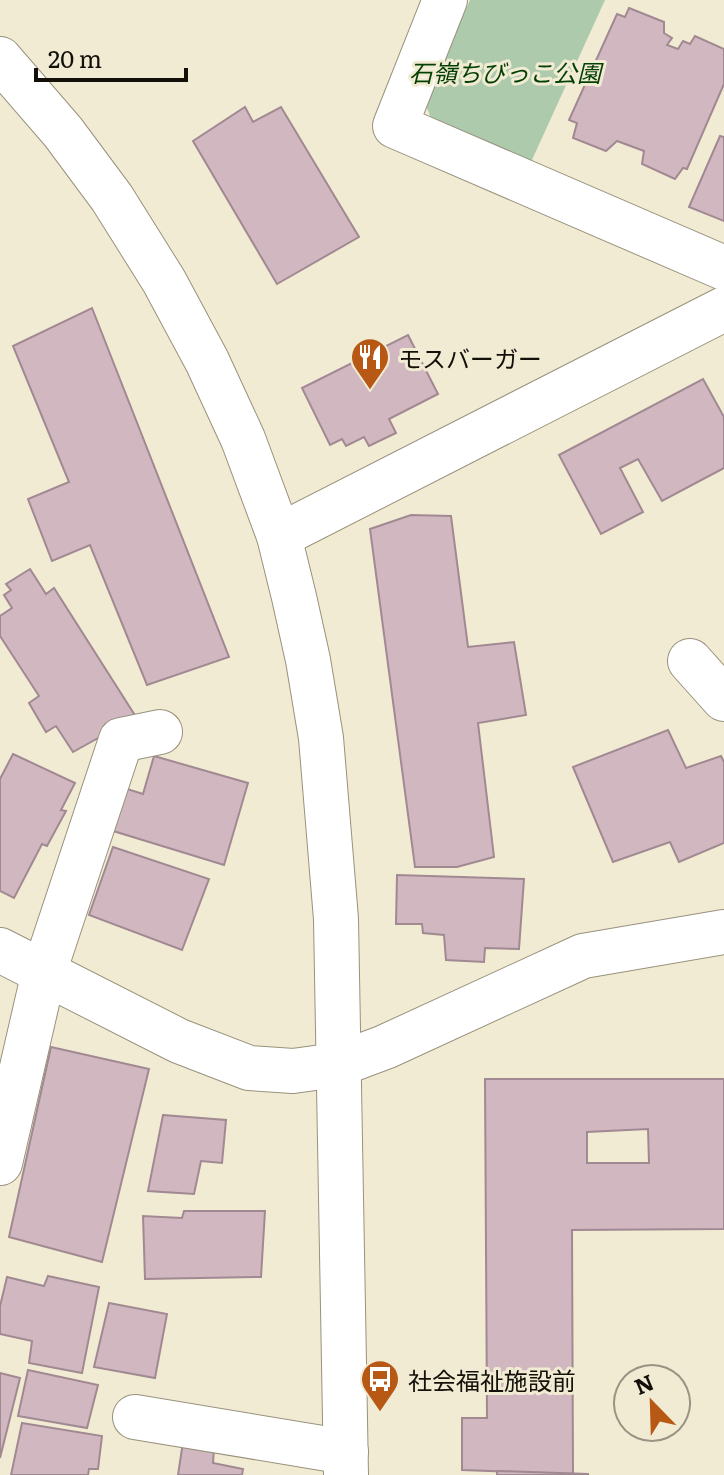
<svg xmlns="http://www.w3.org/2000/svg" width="724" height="1475" font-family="Literata,'Noto Sans JP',serif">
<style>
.green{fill:#aecaac}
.building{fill:#d0b7c0;stroke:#a18992;stroke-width:2;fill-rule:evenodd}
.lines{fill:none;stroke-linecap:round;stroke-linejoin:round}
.minor-casing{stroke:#98927d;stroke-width:46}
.tertiary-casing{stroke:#98927d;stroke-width:46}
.minor{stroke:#fff;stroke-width:44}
.tertiary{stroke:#fff;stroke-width:44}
.labels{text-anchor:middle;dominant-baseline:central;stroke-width:6;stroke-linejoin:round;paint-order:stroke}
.park-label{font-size:24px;font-style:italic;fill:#023f02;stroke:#f2ebd4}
.poi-label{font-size:24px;fill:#121008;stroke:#f2ebd4;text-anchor:start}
</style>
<rect width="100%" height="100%" fill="#f2ebd4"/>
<polygon class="green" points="470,0 605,0 531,162 432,121 424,100"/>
<g class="building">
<polygon points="629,8 664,22 664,33 672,38 667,45 678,49 683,41 690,44 695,36 724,49 724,84 687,169 683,168 675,179 642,164 644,151 617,141 606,151 573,138 577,123 569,120 617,14 625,17"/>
<polygon points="245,107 253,122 281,107 359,237 277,284 193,141"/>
<polygon points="720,136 724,137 724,221 689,207"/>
<polygon points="92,308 229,657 147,685 90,545 52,561 28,499 69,482 13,346"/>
<polygon points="408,335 438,394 389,419 396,433 369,446 364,437 346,446 342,439 330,445 302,388"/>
<polygon points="703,379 724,417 724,468 662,501 638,459 620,468 643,512 601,534 559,455"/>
<polygon points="411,515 451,516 468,647 514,642 526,715 478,723 494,857 457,867 415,867 370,529"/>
<polygon points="30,569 46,594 54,588 136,717 73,752 56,726 46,732 29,703 39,696 0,636 0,616 12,608 4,595 11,590 6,584"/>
<polygon points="668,730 686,768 721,756 724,762 724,843 679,862 670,842 613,862 573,767"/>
<polygon points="13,754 75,783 61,810 66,811 47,846 42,844 14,898 0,891 0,779"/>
<polygon points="154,756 248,783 224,865 110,830 124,788 143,794"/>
<polygon points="113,847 209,879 182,950 89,915"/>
<polygon points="397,875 524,879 519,949 485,948 484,962 446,960 444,935 423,933 422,924 396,924"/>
<polygon points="51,1047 149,1069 102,1262 9,1237"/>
<path d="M485,1079H724V1229L572,1230L573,1474L462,1470V1418H487ZM648,1129L649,1163H587V1132Z"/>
<polygon points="163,1115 226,1120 222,1163 201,1161 194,1194 148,1191"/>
<polygon points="184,1211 265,1211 261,1277 145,1279 143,1216 182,1218"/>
<polygon points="48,1276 99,1287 82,1373 29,1363 32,1341 0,1334 0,1306 7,1277 44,1286"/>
<polygon points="109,1303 167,1314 155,1378 94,1367"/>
<polygon points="28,1370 98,1385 87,1428 18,1416"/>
<polygon points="0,1373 20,1378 0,1458"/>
<polygon points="22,1423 102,1436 98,1469 89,1469 88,1475 11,1475"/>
<polygon points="183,1442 214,1449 213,1463 243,1469 242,1475 178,1475"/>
<polygon points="497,1471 588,1474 588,1475 497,1475"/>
</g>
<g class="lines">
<defs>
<g id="minor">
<polyline points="445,0 395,126 724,268"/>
<polyline points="279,536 724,309"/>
<polyline points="690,661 724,699"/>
<polyline points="0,950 179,1041 249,1068 293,1071 337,1065 385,1047 583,956 724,932"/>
<polyline points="0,1163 44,972 121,740 160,732"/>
<polyline points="135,1417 346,1452"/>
</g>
<polyline id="tertiary" points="0,59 63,132 112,198 164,281 207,361 243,439 279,536 294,597 308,660 321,738 336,919 346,1475"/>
</defs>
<use href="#minor" class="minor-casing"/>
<use href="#tertiary" class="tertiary-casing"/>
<use href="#minor" class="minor"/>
<use href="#tertiary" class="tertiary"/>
</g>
<defs>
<symbol id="restaurant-pin" viewBox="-11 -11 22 30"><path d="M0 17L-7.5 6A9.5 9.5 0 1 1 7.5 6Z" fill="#b85815" stroke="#f2ebd4"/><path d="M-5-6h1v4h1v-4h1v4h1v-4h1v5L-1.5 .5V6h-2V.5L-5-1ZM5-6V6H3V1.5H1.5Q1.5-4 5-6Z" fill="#fff"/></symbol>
<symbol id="bus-pin" viewBox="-11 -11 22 30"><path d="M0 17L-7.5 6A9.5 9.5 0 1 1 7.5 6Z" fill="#b85815" stroke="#f2ebd4"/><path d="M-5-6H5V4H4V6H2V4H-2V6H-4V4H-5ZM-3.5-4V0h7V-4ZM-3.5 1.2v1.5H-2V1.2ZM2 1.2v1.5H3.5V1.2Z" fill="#fff"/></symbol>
</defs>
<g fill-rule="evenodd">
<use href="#restaurant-pin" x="348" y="335" width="44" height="60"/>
<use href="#bus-pin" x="358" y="1357" width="44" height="60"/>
</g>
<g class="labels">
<g class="park-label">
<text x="505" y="71">石嶺ちびっこ公園</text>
</g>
<g class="poi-label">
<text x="398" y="357">モスバーガー</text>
<text x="408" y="1379">社会福祉施設前</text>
</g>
</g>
<g transform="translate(652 1403) rotate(337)"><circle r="38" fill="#f2ebd4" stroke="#989382" stroke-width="2"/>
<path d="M0-6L14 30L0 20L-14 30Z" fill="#b85815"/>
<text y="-12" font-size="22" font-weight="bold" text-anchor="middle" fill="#121008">N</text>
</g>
<path d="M36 68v12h150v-12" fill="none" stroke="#121008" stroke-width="4"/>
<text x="48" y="68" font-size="24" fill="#121008" stroke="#f2ebd4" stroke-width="6" paint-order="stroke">20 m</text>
</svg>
